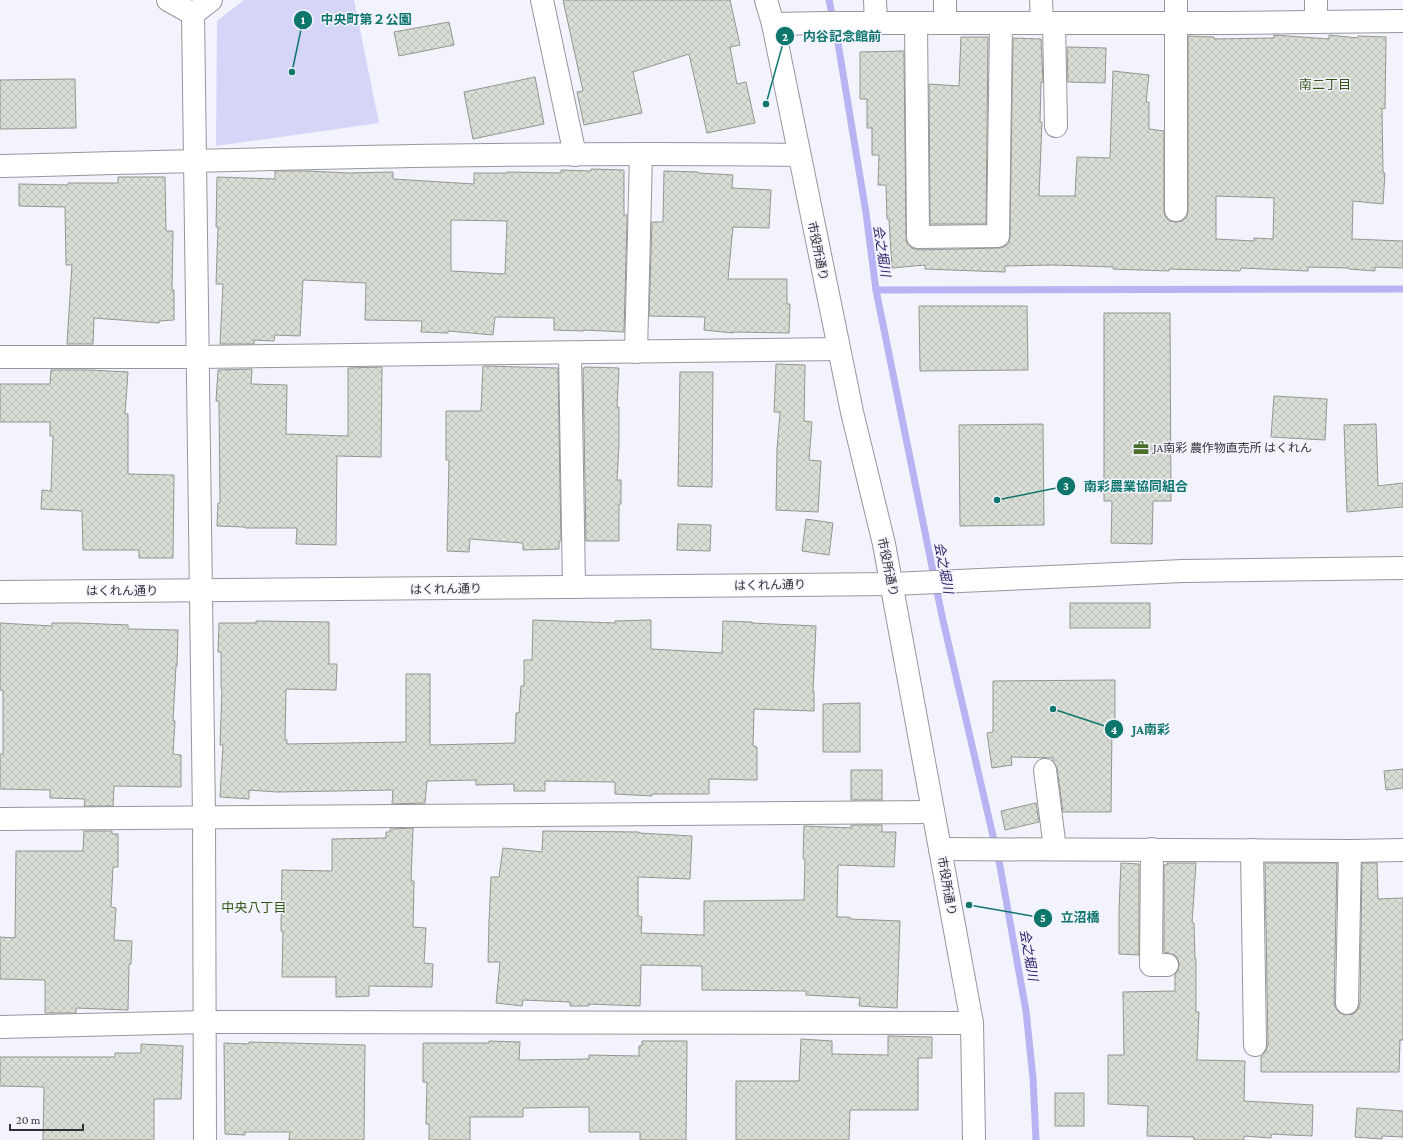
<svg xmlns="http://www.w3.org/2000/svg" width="1403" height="1140" font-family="'Crimson Pro','Noto Sans JP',serif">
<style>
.park{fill:#d5d5f7}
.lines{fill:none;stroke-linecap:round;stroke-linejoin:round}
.stream{stroke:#b6b4f3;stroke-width:7}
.building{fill:url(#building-cross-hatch);stroke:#92978f;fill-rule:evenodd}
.minor-casing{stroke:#96969f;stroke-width:24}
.minor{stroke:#fff;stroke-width:22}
.labels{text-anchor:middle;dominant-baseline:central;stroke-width:3;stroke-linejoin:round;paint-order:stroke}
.street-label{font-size:12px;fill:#313135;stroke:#f2f3fd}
.poi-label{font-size:12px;fill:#313135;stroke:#f2f3fd;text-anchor:start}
.neighbourhood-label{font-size:13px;fill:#345614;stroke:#f2f3fd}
.water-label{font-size:13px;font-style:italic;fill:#2c2067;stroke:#f2f3fd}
.leader{fill:none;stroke:#0f766e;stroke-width:1.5}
.callout-dot{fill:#0f766e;stroke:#f2f3fd;stroke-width:1.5}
.mark-label{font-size:12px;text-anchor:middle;font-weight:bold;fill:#fff}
.callout-label{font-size:13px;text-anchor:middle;font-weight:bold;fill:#0f766e;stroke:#f2f3fd;stroke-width:3;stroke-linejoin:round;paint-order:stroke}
</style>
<defs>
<pattern id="building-cross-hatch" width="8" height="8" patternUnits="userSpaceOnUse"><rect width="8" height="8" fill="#d9ded5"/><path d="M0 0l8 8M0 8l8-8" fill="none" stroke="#bbbfb7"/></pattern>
</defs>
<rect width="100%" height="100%" fill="#f2f3fd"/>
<polygon class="park" points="244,0 354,0 379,123 216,146 217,21"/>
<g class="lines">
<g class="stream">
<polyline points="829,0 838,43 866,213 876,290 942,616 1000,866 1026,1011 1033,1078 1036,1140"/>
<polyline points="876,290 1403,289"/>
</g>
</g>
<g class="building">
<polygon points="563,0 730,0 740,45 730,47 737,84 746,82 755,123 707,133 689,54 633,72 642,113 584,125 577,92 583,91"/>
<polygon points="449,22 454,45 399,56 394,32"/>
<path d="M1274,35L1329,39V35L1358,38V36L1386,37L1385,109L1382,108L1383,173H1385L1383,204L1353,201L1352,239L1403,241V268L1375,267V271L1349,269V268L1308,267V271L1241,268L1240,271L1169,269V271L1113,269V267L1053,265L1005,266V272L925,269V265L892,268L889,219H887L886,185H878L879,155H872V128H867V99H860V52L904,51L906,237L907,244L912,248L918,250L998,248L1004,247L1009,243L1010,236L1013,38L1041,39L1043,82H1041L1040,122H1042L1039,196H1075L1077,157L1110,158L1113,71L1149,75L1146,102H1149V129L1164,131V210L1165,216L1169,221L1176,222L1182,221L1187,217L1188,210V36L1214,37V39L1274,38ZM1216,196L1274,198L1273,239L1254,238V241L1216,239Z"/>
<polygon points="961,37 988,37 986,224 930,224 929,84 959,86"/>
<polygon points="1067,47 1106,48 1105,83 1068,82"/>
<polygon points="535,77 544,124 473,139 464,92"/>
<polygon points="75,79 76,128 0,129 0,80"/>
<path d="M591,169L624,170V215H627V221L624,332L584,330V331L554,330V318L495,317L493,335L448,331V333L421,332L422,321L365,320L366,283L303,280L300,336L275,335L274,341L254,340V344H220L223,284H216L218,227H216L217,177L275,179V171H308L349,173L393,172V179L474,184V173H507V172L561,173V170L591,171ZM451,220L507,221L505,274L451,271Z"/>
<polygon points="664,171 698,172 698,173 733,175 732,188 771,190 769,228 733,227 728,279 787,279 787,304 790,304 789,333 733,332 733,333 704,330 705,317 649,316 652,222 663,222"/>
<polygon points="118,177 165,177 166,231 173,231 172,290 174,290 174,320 159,321 159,323 94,318 93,344 67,344 72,265 66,265 65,207 19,206 19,184 68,185 68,183 118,183"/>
<polygon points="919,306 1027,306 1028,370 920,371"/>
<polygon points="1104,313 1170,313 1171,501 1153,501 1152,544 1111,543 1112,501 1104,501"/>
<polygon points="776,364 805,365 804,421 812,422 809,460 821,461 818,512 776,510 777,450 780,412 774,412"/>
<polygon points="483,366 558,368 561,541 559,541 559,549 523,550 523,543 470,539 469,552 447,551 449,460 446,460 446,411 481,411"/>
<polygon points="382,367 381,457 337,456 336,545 296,544 297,528 245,528 245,527 217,526 218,503 220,503 219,401 216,401 218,370 252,369 251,384 287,385 286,434 348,436 348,368"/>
<polygon points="585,367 619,368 617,407 619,407 619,445 617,480 621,480 621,504 619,504 619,541 586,541 583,368 584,368"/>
<polygon points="51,370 91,370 128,372 125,414 128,414 128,474 174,475 173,558 139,558 139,550 83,550 82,511 41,509 42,490 51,491 53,436 50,436 50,422 0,422 0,384 50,384"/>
<polygon points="680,372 713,372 712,487 678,486"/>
<polygon points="1274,396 1327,399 1325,440 1271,437"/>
<polygon points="1043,424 1044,525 960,526 959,425"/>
<polygon points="1376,424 1378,486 1403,483 1403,507 1347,512 1344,425"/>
<polygon points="806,519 833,523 829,555 802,551"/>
<polygon points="678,524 711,525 710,551 677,550"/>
<rect x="1070" y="603" width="80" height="25"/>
<polygon points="533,620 615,623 615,621 651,620 651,649 722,653 723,621 752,622 752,623 816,626 813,691 814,691 814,711 754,709 753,746 757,747 757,780 709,779 709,794 652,794 652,796 615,794 615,782 545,781 545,791 514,791 514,784 476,785 476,780 427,781 425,803 392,804 393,790 277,792 249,790 249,799 220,797 223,745 220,745 222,689 221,689 221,652 218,652 219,623 256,623 256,621 329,622 329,664 337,664 336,690 286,689 285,739 287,740 287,744 406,742 406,674 430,674 430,745 515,743 516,713 519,713 521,686 524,686 524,660 532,660"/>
<polygon points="0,623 52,626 52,623 77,623 128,625 128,629 178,630 177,666 176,666 173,721 175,721 173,754 181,755 181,787 114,786 113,806 84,806 85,799 50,798 50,790 0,789 0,754 3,754 3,690 0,690"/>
<polygon points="1115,680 1115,727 1112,727 1111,812 1063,812 1057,768 1053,761 1053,758 1011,757 1012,765 992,768 987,733 993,732 993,681"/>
<polygon points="860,703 860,752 823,752 823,704"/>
<polygon points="1403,769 1403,788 1386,790 1384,771"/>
<rect x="851" y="770" width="31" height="30"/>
<polygon points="1036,803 1039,822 1005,830 1001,811"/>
<polygon points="851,825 882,825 882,832 896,832 894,867 838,865 837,917 850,917 850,919 900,921 897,1008 859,1006 860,998 806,995 806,991 702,990 702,966 641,965 640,1006 589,1004 589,1006 570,1006 570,1002 523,1000 522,1006 496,1003 500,962 488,962 489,922 491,877 499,877 503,848 542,852 543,831 639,832 639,833 692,836 690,879 638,877 638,916 642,917 641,933 704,935 704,901 804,900 805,859 803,859 804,826 851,828"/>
<polygon points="413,828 411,881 414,881 413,927 426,928 424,963 433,964 432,987 369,986 369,996 336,997 336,977 282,977 283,931 281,931 282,870 332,871 332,839 386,838 386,832 390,832 390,829"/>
<polygon points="84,831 112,831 112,834 118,834 118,867 113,867 111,907 116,908 114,940 132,941 131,964 129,964 128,1010 76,1008 76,1013 45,1013 45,980 0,979 0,937 15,938 16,851 83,851"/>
<polygon points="1121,863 1139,864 1139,955 1119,954 1119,909"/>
<polygon points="1167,863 1196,863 1192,923 1194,923 1195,959 1196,959 1196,1012 1199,1012 1197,1060 1245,1061 1244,1101 1313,1105 1312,1136 1271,1134 1271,1138 1244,1136 1244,1140 1194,1140 1194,1137 1147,1136 1148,1106 1108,1104 1108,1055 1124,1055 1123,992 1175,991 1175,974 1178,971 1179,965 1178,959 1175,955 1164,952 1164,865 1167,865"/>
<polygon points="1265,863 1337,863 1334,1003 1336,1009 1340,1013 1346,1015 1353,1014 1358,1009 1360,1003 1362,863 1377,863 1378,899 1403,898 1403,1040 1400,1040 1399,1072 1261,1072 1261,1056 1266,1051 1268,1045"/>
<polygon points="888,1036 932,1037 932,1058 918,1058 918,1110 850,1110 849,1140 736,1140 736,1081 799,1081 801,1039 832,1041 832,1054 888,1055"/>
<polygon points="489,1041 520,1042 519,1060 589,1059 589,1055 639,1056 639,1046 642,1046 642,1041 687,1041 686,1140 640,1140 640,1132 589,1132 589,1107 523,1108 523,1117 470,1117 470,1140 429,1140 429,1124 426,1124 427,1082 423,1082 423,1043 489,1043"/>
<polygon points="249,1042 365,1045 364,1140 289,1140 290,1132 245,1132 245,1135 225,1134 224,1043 249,1044"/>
<polygon points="141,1044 183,1046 181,1099 154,1099 154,1140 43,1140 44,1087 0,1086 0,1057 115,1057 115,1053 141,1053"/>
<rect x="1055" y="1093" width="29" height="33"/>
<polygon points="1357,1108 1403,1111 1403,1137 1382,1136 1382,1139 1355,1137"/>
</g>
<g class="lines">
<defs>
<g id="minor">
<polyline points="168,0 193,14"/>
<polyline points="542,0 575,155"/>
<polyline points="766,0 773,24 852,412 884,544 972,1023 974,1140"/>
<polyline points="875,0 876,24"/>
<polyline points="945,0 945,23"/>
<polyline points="1041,0 1042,23"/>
<polyline points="1176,0 1176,210"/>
<polyline points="1316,0 1316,22"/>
<polyline points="193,14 204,817 205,1140"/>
<polyline points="193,14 211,0"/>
<polyline points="916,23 918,237 998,236 1001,23"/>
<polyline points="1054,23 1056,126"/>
<polyline points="773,24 825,23 1228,23 1403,21"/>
<path d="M0,166C266,159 533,151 799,155"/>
<polyline points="636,352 641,155"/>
<polyline points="570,353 574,587"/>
<polyline points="0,357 197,357 838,349"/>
<polyline points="0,592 892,584 1183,571 1403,568"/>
<polyline points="1045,770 1055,849"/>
<polyline points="0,819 933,812"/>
<polyline points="940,849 1350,851 1403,850"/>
<polyline points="1152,849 1151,965 1167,965"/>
<polyline points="1252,850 1255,1045"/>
<polyline points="1347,1003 1350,851"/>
<polyline points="0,1027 205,1022 972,1023"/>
</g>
</defs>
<use href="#minor" class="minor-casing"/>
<use href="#minor" class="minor"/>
</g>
<defs>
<symbol id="office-bare" viewBox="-9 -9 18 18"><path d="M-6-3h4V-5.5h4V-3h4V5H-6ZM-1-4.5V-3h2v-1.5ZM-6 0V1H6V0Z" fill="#4a702a" stroke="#f2f3fd" stroke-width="2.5" paint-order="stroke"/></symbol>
</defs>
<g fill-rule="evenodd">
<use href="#office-bare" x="1130" y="437" width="22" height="22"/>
</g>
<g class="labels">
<g class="street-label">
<text transform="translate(818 251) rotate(78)">市役所通り</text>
<text transform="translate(888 567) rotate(78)">市役所通り</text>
<text transform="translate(770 585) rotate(-1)">はくれん通り</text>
<text transform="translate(446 589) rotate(-1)">はくれん通り</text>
<text x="122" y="591">はくれん通り</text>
<text transform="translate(947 886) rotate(80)">市役所通り</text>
</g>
<g class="poi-label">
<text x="1153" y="448">JA南彩 農作物直売所 はくれん</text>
</g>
<g class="neighbourhood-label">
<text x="1325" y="84">南二丁目</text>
<text x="254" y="907">中央八丁目</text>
</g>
<g class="water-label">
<text transform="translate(882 251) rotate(81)">会之堀川</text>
<text transform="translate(944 568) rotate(79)">会之堀川</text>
<text transform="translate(1029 955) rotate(80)">会之堀川</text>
</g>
</g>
<path class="leader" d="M292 72L303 20M766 104L785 36M997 500L1066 486M1053 709L1114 729M969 905L1043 918"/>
<g class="callout-dot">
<circle cx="292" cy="72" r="4"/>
<circle cx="766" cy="104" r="4"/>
<circle cx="997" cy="500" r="4"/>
<circle cx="1053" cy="709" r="4"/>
<circle cx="969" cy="905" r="4"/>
<circle cx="303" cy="20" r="10"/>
<circle cx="785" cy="36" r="10"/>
<circle cx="1066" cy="486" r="10"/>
<circle cx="1114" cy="729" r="10"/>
<circle cx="1043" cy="918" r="10"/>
</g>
<g class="mark-label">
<text x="303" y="24">1</text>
<text x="785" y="41">2</text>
<text x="1066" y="490">3</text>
<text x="1114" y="734">4</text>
<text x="1043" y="922">5</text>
</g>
<g class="callout-label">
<text x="366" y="24">中央町第２公園</text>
<text x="842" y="41">内谷記念館前</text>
<text x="1136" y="491">南彩農業協同組合</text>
<text x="1151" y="734">JA南彩</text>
<text x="1080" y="922">立沼橋</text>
</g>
<path d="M10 1124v6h73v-6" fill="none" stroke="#313135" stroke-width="2"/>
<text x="16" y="1124" font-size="12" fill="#313135" stroke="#f2f3fd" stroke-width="3" paint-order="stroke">20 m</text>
</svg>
